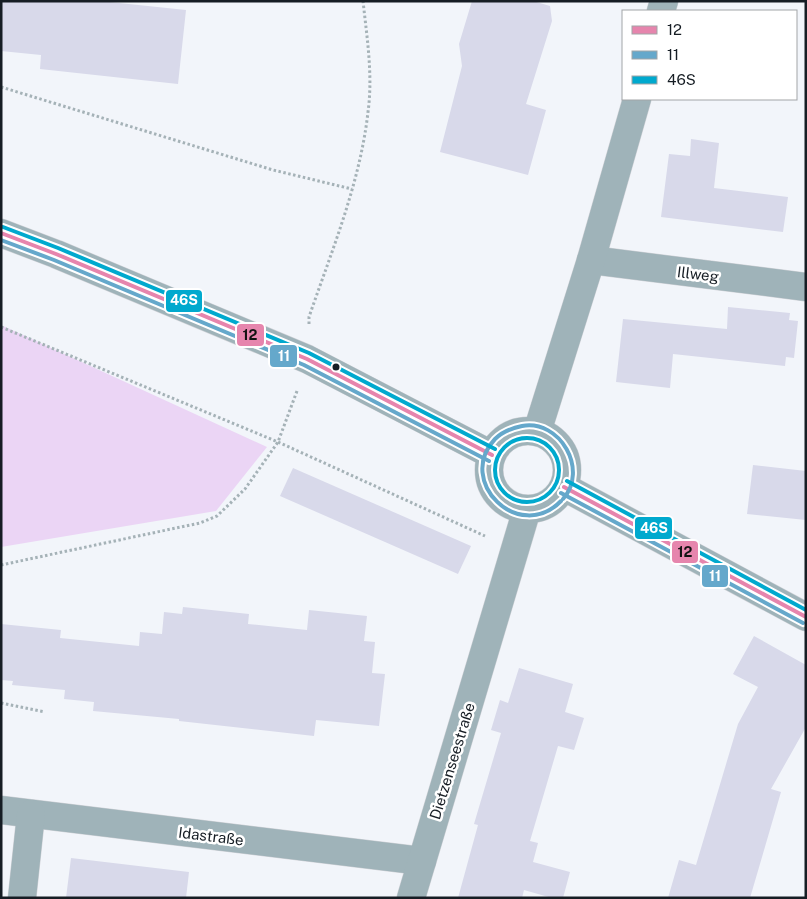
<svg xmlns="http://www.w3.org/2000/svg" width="807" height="899" font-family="'Public Sans',sans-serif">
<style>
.green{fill:#ebd5f5}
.building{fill:#d8d9ea}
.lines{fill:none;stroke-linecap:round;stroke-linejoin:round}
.street-casing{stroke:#d0d2d7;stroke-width:29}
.path{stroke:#a5b2b7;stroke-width:3;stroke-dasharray:2.5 2.5;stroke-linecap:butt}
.street{stroke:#9fb3b9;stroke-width:28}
.bus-1-casing{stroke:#fff;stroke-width:8}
.bus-2-casing{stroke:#fff;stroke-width:8}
.bus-3-casing{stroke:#fff;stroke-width:8}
.bus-1{stroke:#e685ad;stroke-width:4}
.bus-2{stroke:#65a8cb;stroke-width:4}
.bus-3{stroke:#00a9ce;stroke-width:4}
.bus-dot{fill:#161d24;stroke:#fff;stroke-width:2}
.labels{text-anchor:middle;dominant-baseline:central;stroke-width:5;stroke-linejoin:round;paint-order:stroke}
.street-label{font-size:15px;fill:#161d24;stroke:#fff}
.line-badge{stroke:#fff;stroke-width:2}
.badge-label{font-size:14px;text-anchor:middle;font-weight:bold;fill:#fff}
.pale-badge-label{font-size:14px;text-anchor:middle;font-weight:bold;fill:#111}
</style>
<rect width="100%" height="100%" fill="#f2f5fa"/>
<polygon class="green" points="1,325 267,447 216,511 1,547"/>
<g class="building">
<polygon points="1,1 100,1 186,10 178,84 40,69 41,55 1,51"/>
<polygon points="472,1 533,1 550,6 552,21 526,104 546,110 528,175 440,152 462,66 459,44"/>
<polygon points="691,139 719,143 714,188 788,197 783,232 661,217 669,154 690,156"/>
<polygon points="728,307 790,313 789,320 798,321 794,358 786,357 785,366 673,354 670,388 616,382 623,319 727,329"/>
<polygon points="753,465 806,471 806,520 747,514"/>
<polygon points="293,468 471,546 458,574 280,496"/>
<polygon points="183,607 249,614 248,624 307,630 309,610 367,616 364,641 375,642 372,673 385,674 379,726 316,720 314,736 179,721 179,719 93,711 94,702 64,699 65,690 12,685 13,681 1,680 1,624 61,630 60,638 139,646 140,632 162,634 164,612 182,614"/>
<polygon points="754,636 806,665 806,727 771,789 781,792 750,898 668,898 679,860 696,865 738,724 758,687 733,674"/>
<polygon points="519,668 573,684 565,712 584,718 574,750 558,746 530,841 538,843 533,862 570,872 563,898 552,898 524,890 522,898 458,898 478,825 474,824 501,733 491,730 500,700 508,703"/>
<polygon points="71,858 189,872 186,898 66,898"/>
</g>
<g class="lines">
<defs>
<g id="street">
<polyline points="661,11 664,1"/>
<polyline points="1,233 56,254 307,359 492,455"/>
<polyline points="591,260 806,287"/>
<circle cx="528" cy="470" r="39"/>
<polyline points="537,432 591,260 637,99"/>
<polyline points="564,487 806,617"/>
<polyline points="1,810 422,861"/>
<polyline points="22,898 31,814"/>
<polyline points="411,898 527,509"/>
</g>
</defs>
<use href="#street" class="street-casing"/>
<g class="path">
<polyline points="1,87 273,170 352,189"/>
<path d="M309,324V317C332,250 360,183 368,112C373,75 367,38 363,1"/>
<polyline points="1,327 278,442 485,536"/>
<polyline points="1,565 176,528 200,523 217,516 245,489 278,442 297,391"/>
<polyline points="1,703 45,712"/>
</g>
<use href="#street" class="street"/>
<defs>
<g id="bus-1">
<polyline points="1,233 56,254 307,359 492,455"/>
<polyline points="564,487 806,617"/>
</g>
<g id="bus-2">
<polyline points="1,240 54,260 304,365 489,461"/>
<polyline points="561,493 803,623"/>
<path d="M561,501C519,544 455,481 495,439C503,431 512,428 522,426C560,419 589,470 563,499"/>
</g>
<g id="bus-3">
<polyline points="3,227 58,248 309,353 495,449"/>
<circle cx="527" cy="470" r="32"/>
<polyline points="567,481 806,610"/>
</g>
</defs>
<use href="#bus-1" class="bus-1-casing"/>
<use href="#bus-2" class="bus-2-casing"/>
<use href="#bus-3" class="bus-3-casing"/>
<use href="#bus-1" class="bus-1"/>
<use href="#bus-2" class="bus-2"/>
<use href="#bus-3" class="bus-3"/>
</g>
<circle class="bus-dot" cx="336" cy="367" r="4.5"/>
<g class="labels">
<g class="street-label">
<text transform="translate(698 274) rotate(7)">Illweg</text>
<text transform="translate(452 761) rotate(-73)">Dietzenseestraße</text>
<text transform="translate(211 836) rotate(7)">Idastraße</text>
</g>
</g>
<g class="line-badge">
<rect x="165" y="289" width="38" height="24" rx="5" fill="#00a9ce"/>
<rect x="236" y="323" width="29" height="24" rx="5" fill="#e685ad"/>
<rect x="269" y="344" width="29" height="24" rx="5" fill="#65a8cb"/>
<rect x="634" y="516" width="39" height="24" rx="5" fill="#00a9ce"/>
<rect x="671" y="540" width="28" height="24" rx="5" fill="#e685ad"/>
<rect x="701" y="564" width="28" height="24" rx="5" fill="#65a8cb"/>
</g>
<g class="badge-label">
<text x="184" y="305">46S</text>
<text x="284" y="361">11</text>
<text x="654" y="533">46S</text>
<text x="715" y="581">11</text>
</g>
<g class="pale-badge-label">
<text x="250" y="340">12</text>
<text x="685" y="557">12</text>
</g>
<rect width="807" height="899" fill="none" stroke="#161d24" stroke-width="5"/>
<rect x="622" y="10" width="175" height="90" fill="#ffffff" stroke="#a2a5a7"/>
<rect x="632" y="26" width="25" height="8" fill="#e685ad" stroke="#a2a5a7"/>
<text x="667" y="35" font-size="15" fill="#161d24">12</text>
<rect x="632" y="51" width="25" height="8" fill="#65a8cb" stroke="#a2a5a7"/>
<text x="667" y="60" font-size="15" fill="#161d24">11</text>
<rect x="632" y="76" width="25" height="8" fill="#00a9ce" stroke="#a2a5a7"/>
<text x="667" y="85" font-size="15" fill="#161d24">46S</text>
</svg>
